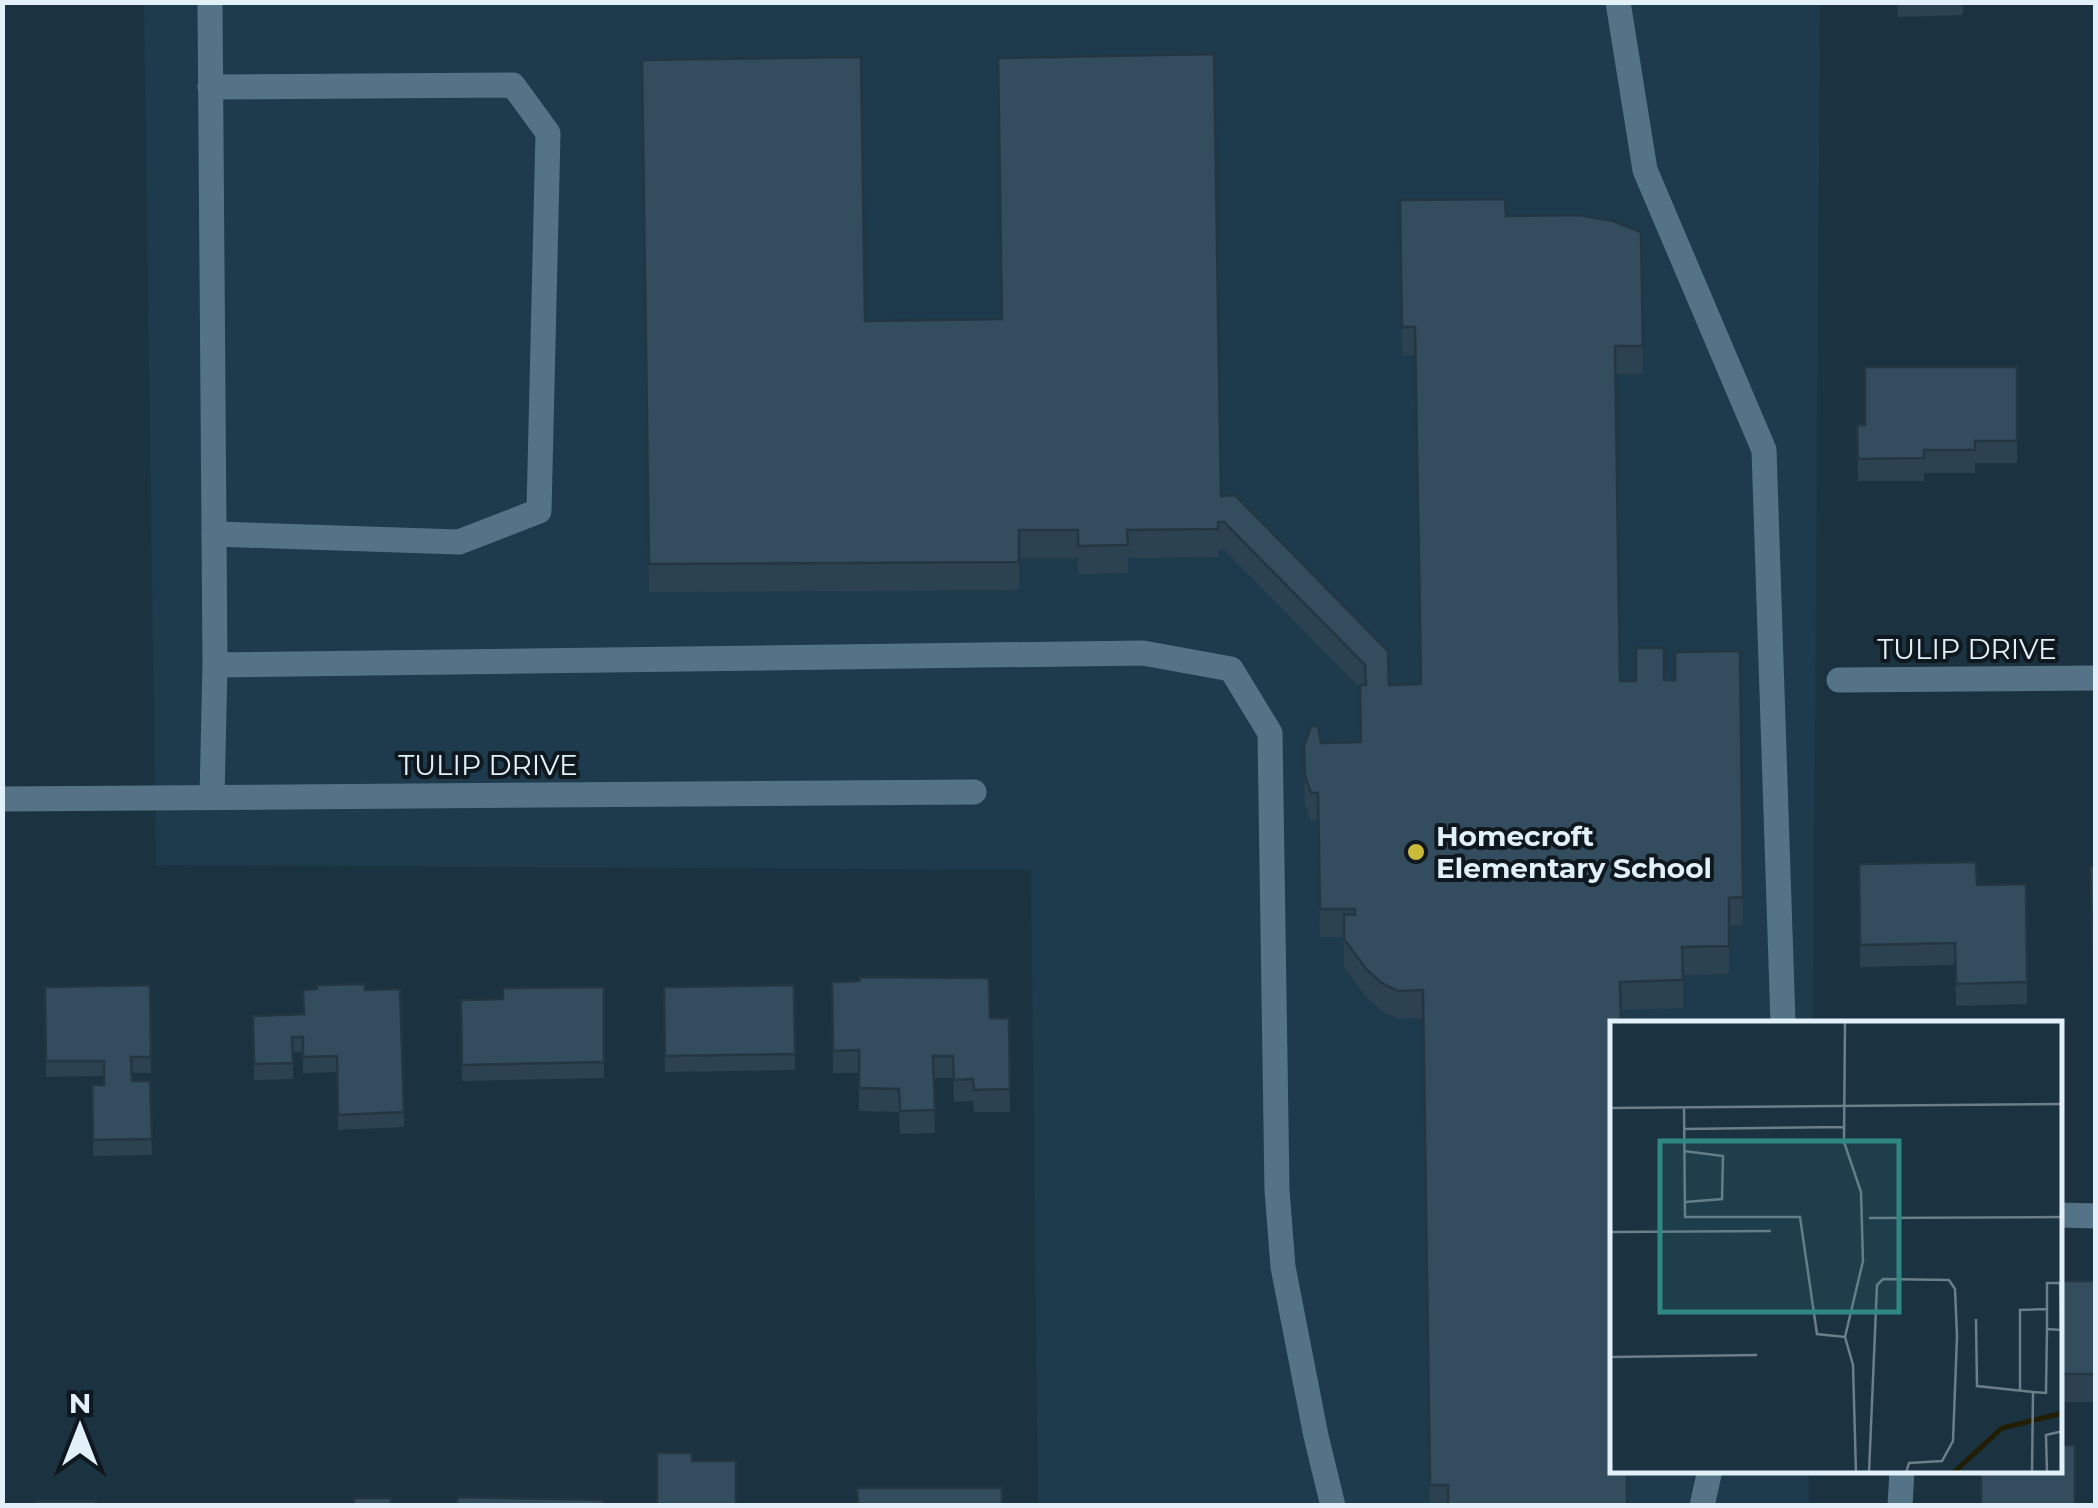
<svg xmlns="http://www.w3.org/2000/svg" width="2098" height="1508" font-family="Montserrat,sans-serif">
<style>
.built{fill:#1e3b4e}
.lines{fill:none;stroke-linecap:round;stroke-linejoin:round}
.minor{stroke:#557387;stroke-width:25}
.wall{fill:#2c4251}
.building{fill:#334d5e;stroke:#243642;stroke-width:2.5}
.poi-dot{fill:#cbba39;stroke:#0f181f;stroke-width:4}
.labels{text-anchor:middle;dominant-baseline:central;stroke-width:8;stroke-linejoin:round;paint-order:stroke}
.street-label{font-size:28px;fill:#e2f0f9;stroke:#0f181f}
.poi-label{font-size:28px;font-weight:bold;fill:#e2f0f9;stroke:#0f181f;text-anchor:start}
.inset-river{fill:none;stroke:#221e04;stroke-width:5}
.inset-road{fill:none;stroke:#6b7e8a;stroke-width:2.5}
.view{fill:#2f8883;fill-opacity:0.15;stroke:#2f8883;stroke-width:5}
.inset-edge{fill:none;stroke:#e2f0f9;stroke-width:5}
</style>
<rect width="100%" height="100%" fill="#1b3240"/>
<polygon class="built" points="144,3 1820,3 1813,1023 1613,1023 1613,1470 1809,1471 1809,1505 1038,1505 1031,870 156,865"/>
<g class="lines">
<g class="minor">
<polyline points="210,2 215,665 1143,653 1231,669 1270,733 1277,1190 1283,1267 1316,1436 1333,1506"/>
<polyline points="1618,2 1645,170 1764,450 1783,1023"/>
<polyline points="210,87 513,85 548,133 539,511 459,542 214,534"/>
<polyline points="1839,680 2096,678"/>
<polyline points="212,797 215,665"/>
<polyline points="2,799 974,792"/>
<polyline points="2060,1215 2096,1216"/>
<polyline points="1702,1506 1710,1470"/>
<polyline points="1900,1506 1902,1470"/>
</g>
</g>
<g class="wall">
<polygon points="1897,2 1963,2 1963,15 1898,17"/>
<polygon points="642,60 865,321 1221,496 1389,685 1420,684 1415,355 1402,355 1400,200 1506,216 1641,232 1643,374 1616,374 1620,681 1675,680 1740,651 1743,925 1729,926 1729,974 1683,975 1683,1008 1620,1010 1627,1506 1430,1506 1423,1018 1398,1019 1383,1012 1367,998 1344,967 1344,937 1320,937 1318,821 1311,821 1305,804 1304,746 1321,743 1360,742 1360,688 1224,550 1218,550 1218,557 1128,558 1128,573 1078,574 1078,558 1019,558 1019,590 649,592"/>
<polygon points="2017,367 2017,463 1975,463 1975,473 1924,473 1924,481 1858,481 1857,425 1865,425"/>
<polygon points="1859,864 1977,885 2026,884 2027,1004 1956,1006 1955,965 1860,967"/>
<polygon points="2096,867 2096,1008 2094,1008 2090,889"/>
<polygon points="832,982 990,1018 1009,1018 1010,1112 974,1112 973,1101 954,1102 953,1078 934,1078 935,1133 900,1134 899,1112 859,1111 859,1073 833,1073"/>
<polygon points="150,985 151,1073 131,1073 132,1081 150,1081 152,1155 93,1156 92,1085 104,1085 104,1076 46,1077 45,987"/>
<polygon points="794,985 795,1070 665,1072 664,987"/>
<polygon points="604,987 604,1078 462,1081 461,1000 503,999"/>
<polygon points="400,989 404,1127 338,1130 337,1072 303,1073 303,1052 293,1052 293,1079 254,1080 253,1016 304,1014 365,990"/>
<rect x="2060" y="1281" width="36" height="121"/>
</g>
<g class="building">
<polygon points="1214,54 1221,496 1235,495 1388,651 1389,685 1421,684 1415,327 1402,327 1400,200 1505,199 1506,216 1578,215 1613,221 1641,232 1643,346 1615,346 1620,681 1636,681 1636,648 1664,648 1664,680 1675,680 1675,652 1740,651 1743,897 1729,898 1729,946 1682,947 1683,980 1620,982 1621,1023 1613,1023 1613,1470 1627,1470 1627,1506 1448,1506 1448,1485 1430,1485 1423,990 1398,991 1383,984 1367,970 1344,939 1344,914 1355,915 1355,909 1320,909 1318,793 1311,793 1305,776 1304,746 1311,726 1318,726 1321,743 1361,742 1360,685 1366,685 1365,665 1224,522 1218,522 1218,529 1127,530 1128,545 1078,546 1078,530 1019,530 1019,562 649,564 642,60 861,57 865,321 1002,319 998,58"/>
<polygon points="1865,367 2017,367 2017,441 1975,441 1975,450 1924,450 1924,458 1858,459 1857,425 1865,425"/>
<polygon points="1976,862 1977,885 2026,884 2027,982 1956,984 1955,943 1860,945 1859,864"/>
<polygon points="2090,867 2096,867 2096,986 2094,986"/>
<polygon points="859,977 989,978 990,1018 1009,1018 1010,1089 974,1090 973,1079 954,1080 953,1056 933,1056 935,1110 900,1111 899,1089 859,1088 859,1050 833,1051 832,982 859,981"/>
<polygon points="365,984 365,990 400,989 404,1112 338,1115 337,1056 303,1057 303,1037 292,1037 293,1063 254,1064 253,1016 304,1014 303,990 317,989 317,985"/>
<polygon points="150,985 151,1057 131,1057 132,1081 150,1081 152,1139 93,1140 92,1085 104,1085 104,1061 46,1061 45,987"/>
<polygon points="794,985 795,1054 665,1056 664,987"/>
<polygon points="604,987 604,1062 462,1065 461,1000 503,999 503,988"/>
<rect x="2060" y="1281" width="36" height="93"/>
<polygon points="2060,1445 2075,1445 2075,1506 1981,1506 1981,1470 2060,1470"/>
<polygon points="657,1453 692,1453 692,1461 736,1461 736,1506 657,1506"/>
<polygon points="857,1488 1002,1488 1002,1506 858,1506"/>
<polygon points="457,1497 603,1500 603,1506 457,1506"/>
<rect x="354" y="1498" width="37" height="8"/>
<rect x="36" y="1501" width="60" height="5"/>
</g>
<circle class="poi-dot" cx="1416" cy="852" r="10"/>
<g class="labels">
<g class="street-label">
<text x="1967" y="649">TULIP DRIVE</text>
<text x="488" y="765">TULIP DRIVE</text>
</g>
<g class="poi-label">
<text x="1436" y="836">Homecroft<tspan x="1436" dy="32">Elementary School</tspan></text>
</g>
</g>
<g transform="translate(1610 1021)">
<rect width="452" height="452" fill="#1b3240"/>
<path class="inset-river" d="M343,452L392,407L453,392"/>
<path class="inset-road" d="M74,86L75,196H190L207,313L235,316L253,240L251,171L234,121L235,1M0,87L453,83M74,108L235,106M74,130L113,135L112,178L75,181M259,197L453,196M0,211L161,210M366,298L367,365L423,371M437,308V262H450L451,309M235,316L243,344L246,452M0,336L147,334M410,371V289L437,288M259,452L267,264L273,258L339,259L345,268L347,315L343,420L332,440L299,442L296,452M422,452L423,371L436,372L437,308L453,309M437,452L436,414L453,410"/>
<path class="view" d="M50,120H289V291H50Z"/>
<rect width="452" height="452" class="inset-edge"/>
</g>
<rect width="2098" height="1508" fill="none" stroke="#e2f0f9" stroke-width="10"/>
<g transform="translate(80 1428)" stroke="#0f181f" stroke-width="8" paint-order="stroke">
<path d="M0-8L18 38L0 25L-18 38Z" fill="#e2f0f9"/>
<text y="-15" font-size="28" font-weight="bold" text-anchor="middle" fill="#e2f0f9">N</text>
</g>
</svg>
